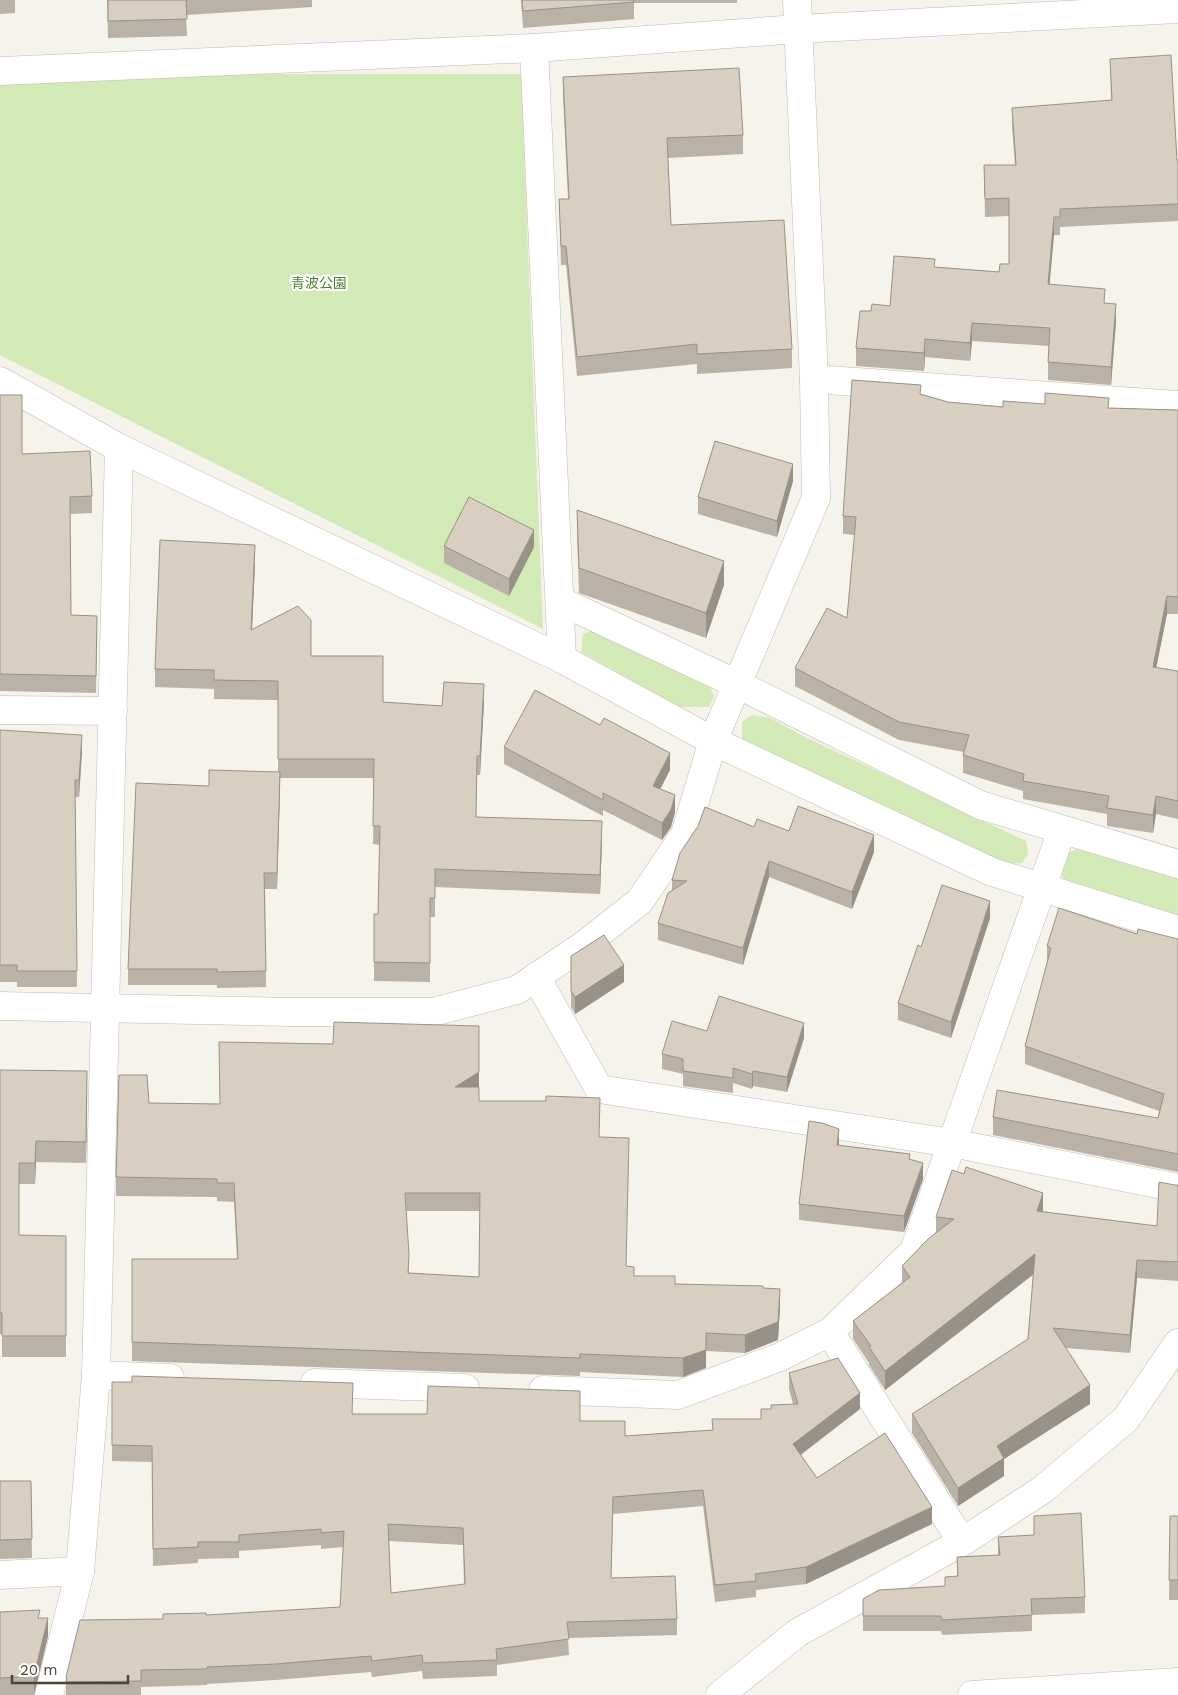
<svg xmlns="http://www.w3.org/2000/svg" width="1178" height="1695" font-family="'Work Sans','Noto Sans JP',sans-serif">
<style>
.green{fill:#d2eab5}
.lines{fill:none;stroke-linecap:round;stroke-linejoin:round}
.minor-casing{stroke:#c2bbae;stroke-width:29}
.minor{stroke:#fff;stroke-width:28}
.wall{fill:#bab2a6;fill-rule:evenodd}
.shaded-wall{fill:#979187}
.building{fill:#d8cfc1;stroke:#979187;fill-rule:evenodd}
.labels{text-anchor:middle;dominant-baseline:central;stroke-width:4.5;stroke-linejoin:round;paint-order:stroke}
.park-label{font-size:14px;fill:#4a7f2a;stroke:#fff}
</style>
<rect width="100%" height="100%" fill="#f6f3ec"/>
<g class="green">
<polygon points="0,74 521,74 543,629 0,355"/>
<polygon points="595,629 709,684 714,696 709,707 680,707 581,652 583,634"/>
<polygon points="752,715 770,718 807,738 1026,841 1028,854 1022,863 1007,864 964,850 742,742 742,722"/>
<polygon points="1077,849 1178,879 1178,916 1066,884 1060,871 1060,857"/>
</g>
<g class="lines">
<defs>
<g id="minor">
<polyline points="534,48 798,29 1178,9"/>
<polyline points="0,71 534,48 562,659"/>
<polyline points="814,379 1178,405"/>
<polyline points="0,381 119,448 562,659 713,741 992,872 1178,930"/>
<polyline points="560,601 737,684 980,805 1178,864"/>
<polyline points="0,710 113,711"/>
<polyline points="536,977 599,1089 952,1143 1178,1188"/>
<polyline points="0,1006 288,1012 433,1012 517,990 584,945 640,901 685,834 713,741 816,498 814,379 797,0"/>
<polyline points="830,1332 962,1542"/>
<polyline points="96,1375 170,1378"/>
<polyline points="315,1383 465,1388"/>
<polyline points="543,1390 678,1395 780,1357 830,1332 914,1251 1062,830"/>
<polyline points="0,1575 80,1571"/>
<polyline points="49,1695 80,1571 96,1375 119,448"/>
<polyline points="720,1695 797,1633 962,1542 1042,1490 1126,1419 1178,1343"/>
<polyline points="972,1695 1178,1682"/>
</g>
</defs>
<use href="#minor" class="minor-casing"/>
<use href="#minor" class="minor"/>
</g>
<g class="wall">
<polygon points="0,0 15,0 15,13 0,14"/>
<polygon points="107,0 312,0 312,7 186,15 187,36 108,38"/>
<polygon points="521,0 737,0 737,3 634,3 634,19 523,28"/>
<polygon points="1110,59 1177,160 1178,160 1178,221 1060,227 1060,235 1054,235 1049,285 1105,303 1116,322 1111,385 1048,380 1048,362 1049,346 972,341 970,361 925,357 924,371 856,366 856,348 871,311 890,306 935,267 999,272 1009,264 1009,216 985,217 984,165 1015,165 1012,126 1012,108 1111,100"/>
<polygon points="563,77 743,135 743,154 668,158 671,225 792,349 792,368 697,374 697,364 577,376 566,265 561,265 559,199 568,199 563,96"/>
<polygon points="921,394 948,402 1003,407 1109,408 1178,410 1178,614 1167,614 1156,667 1178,671 1178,819 1156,814 1153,833 1107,826 1107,814 1023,799 1023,791 963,773 963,755 964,752 899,740 795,686 795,668 847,618 855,535 843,534 843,516"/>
<polygon points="0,395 22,454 92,496 92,513 70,514 71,615 97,632 96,693 0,691"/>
<polygon points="793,481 777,537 698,514 698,497"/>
<polygon points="577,510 724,585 706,638 579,593 577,534"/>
<polygon points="444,546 534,547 509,596 444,563"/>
<polygon points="255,564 252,630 311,656 383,702 442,706 484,702 480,775 477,775 476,817 602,840 600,894 435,887 435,917 430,917 430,982 374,981 374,914 378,914 380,845 373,844 374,778 280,778 277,889 265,889 266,987 217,988 217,985 128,985 128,969 209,786 278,772 278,700 214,699 214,689 155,687 155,669"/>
<polygon points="0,730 82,751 79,797 75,797 77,987 17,987 17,982 0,982"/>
<polygon points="504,747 670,770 660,789 675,812 671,827 662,840 603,810 603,816 504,764"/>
<polygon points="754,827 789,831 874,852 852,909 769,877 743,965 658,940 658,923 672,891 672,880"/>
<polygon points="990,918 951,1038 898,1020 898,1003 921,947"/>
<polygon points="1137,934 1178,939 1178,1172 993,1135 993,1117 1158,1118 1159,1111 1025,1064 1025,1046 1047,965 1047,946"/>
<polygon points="571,956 624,982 575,1014 571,1007"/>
<polygon points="707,1031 804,1038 787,1092 753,1086 752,1089 733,1083 733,1093 683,1086 683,1074 662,1069 662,1054"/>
<polygon points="0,1070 87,1092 86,1163 36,1162 35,1184 19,1184 19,1235 66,1236 66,1357 2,1357 2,1334 0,1334"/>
<path d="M479,1101L599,1137L626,1266L634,1276L675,1284L763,1288L780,1307L778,1340L745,1353L706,1351V1368L683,1377L580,1372V1376L132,1361V1259H237L234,1202L217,1201V1197L116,1196V1177L149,1103L220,1104ZM406,1211H480L479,1277L409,1273Z"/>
<polygon points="839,1146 910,1159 923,1179 904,1232 799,1220 799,1204"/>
<polygon points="1175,1185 1178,1185 1178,1281 1137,1278 1130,1353 1066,1348 1090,1404 1004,1459 1004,1476 958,1506 912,1433 912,1414 1028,1339 1034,1274 885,1390 869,1365 869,1363 853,1339 853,1321 902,1283 902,1266 936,1233 936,1217 1043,1212 1157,1226"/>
<path d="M789,1373L860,1409L801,1455L817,1478L932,1524L806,1584L756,1590V1597L715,1602L703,1506L613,1514L611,1578L677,1619V1635L568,1638L569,1655L497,1665V1676L423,1679L422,1671L372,1677L371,1672L276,1680L207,1684V1685L141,1687V1695H66V1677L163,1619L340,1607L343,1547L321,1549V1545L239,1551V1558L198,1559V1563L153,1566L152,1462L112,1461V1382L353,1414L580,1421L625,1436L712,1430L761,1419L771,1409L793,1404L789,1389ZM389,1541L463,1545L464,1585L391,1593Z"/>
<polygon points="0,1481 31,1481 32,1558 0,1559"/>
<polygon points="1034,1516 1085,1597 1085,1613 1032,1615 1032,1631 942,1635 941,1631 863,1631 863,1599 945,1586 945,1577 957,1576 957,1557 998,1555 998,1537 1034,1535"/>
<polygon points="1170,1516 1178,1516 1178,1600 1169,1600"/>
<polygon points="0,1612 40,1618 48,1636 34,1695 0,1695"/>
</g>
<g class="shaded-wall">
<polygon points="1054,217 1054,235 1048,302 1048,284"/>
<polygon points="1116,304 1116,322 1111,385 1111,367"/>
<polygon points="972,323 972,341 970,361 970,343"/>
<polygon points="925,339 925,357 924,371 924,353"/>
<polygon points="793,464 793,481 777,537 777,521"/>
<polygon points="534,530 534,547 509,596 509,579"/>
<polygon points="255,545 255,564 251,649 251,630"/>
<polygon points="724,561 724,585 706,638 706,613"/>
<polygon points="1167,596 1167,614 1153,684 1153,667"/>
<polygon points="484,684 484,702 480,775 480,756"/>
<polygon points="82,735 82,751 79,797 79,780"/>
<polygon points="670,753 670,770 653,803 653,786"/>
<polygon points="280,772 280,788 277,889 277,873"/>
<polygon points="675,795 675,812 671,827 662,840 662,823"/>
<polygon points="1156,796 1156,814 1153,833 1153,815"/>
<polygon points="602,821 602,840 600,894 600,875"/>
<polygon points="874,835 874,852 852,909 852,892"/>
<polygon points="769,861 769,877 743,965 743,948"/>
<polygon points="990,901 990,918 951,1038 951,1022"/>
<polygon points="624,965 624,982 575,1014 575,997"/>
<polygon points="804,1023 804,1038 787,1092 787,1077"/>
<polygon points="87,1071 87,1092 86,1163 86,1142"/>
<polygon points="753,1071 753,1086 752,1089 752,1074"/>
<polygon points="479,1072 479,1090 455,1087"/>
<polygon points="839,1129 839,1144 837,1161 837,1145"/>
<polygon points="36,1141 36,1162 35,1184 35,1163"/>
<polygon points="923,1163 923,1179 904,1232 904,1216"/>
<polygon points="1043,1193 1043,1211 1037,1229 1037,1211"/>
<polygon points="1035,1254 1035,1273 885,1390 885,1371"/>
<polygon points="1137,1260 1137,1278 1130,1353 1130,1335"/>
<polygon points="780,1289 780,1307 778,1340 745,1353 745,1335"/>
<polygon points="706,1333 706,1368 683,1377 683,1358"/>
<polygon points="1090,1385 1090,1404 1004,1459 1004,1476 958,1506 958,1488 997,1446"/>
<polygon points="860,1393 860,1409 793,1460 793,1444"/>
<polygon points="932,1507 932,1524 806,1584 806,1567"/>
<polygon points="48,1618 48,1636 34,1695 34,1676"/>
</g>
<g class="building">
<polygon points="108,0 186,0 187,19 108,21"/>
<polygon points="522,0 634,0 634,2 523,11"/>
<polygon points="1171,55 1177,160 1178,160 1178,204 1060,209 1060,217 1054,217 1048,284 1105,289 1104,303 1116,304 1111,367 1048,362 1050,328 972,323 970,343 925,339 924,353 856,348 860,311 871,311 872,304 890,306 894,256 935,259 934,267 999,272 1000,264 1009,264 1009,198 985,199 984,165 1016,165 1012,108 1112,100 1110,59"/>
<polygon points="739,68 743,135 667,138 671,225 784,220 792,349 697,354 697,344 577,357 566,246 561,246 559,199 569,199 563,77"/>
<polygon points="852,380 921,385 920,394 948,402 1003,407 1003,401 1045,404 1045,393 1109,398 1108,408 1178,410 1178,597 1167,596 1153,667 1178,671 1178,801 1156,796 1153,815 1107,808 1109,796 1023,781 1024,774 963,755 969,735 899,722 795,668 827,608 847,618 856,517 843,516"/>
<polygon points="0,395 22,395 22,454 90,451 92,496 70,497 71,615 97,616 96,676 0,674"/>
<polygon points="715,441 793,464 777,521 698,497"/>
<polygon points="469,497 534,530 509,579 444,546"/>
<polygon points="577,510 724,561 706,613 579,568"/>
<polygon points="160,540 255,545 251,630 298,606 311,620 311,656 383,656 383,702 442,706 444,682 484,684 480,756 477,756 476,817 602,821 600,875 435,869 435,898 430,898 430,963 374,962 374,914 378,914 380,826 373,826 374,759 278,759 278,681 214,680 214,670 155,669"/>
<polygon points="535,690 600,725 604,718 670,753 653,786 675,795 671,810 662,823 603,793 603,800 504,747"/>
<polygon points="0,730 82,735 79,780 75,780 77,971 17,971 17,965 0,965"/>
<polygon points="209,770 280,772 277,873 264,873 266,971 217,972 217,969 128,969 136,783 209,786"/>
<polygon points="798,806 874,835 852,892 769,861 743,948 658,923 668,893 687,881 672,880 680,853 698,826 705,807 754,827 757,819 789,831"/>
<polygon points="942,885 990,901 951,1022 898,1003 918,945 921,947"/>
<polygon points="1059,908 1137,934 1138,929 1178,939 1178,1154 993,1117 997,1090 1158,1118 1164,1094 1025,1046 1051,948 1047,946"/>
<polygon points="604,935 624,965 575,997 571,991 571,956"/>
<polygon points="719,996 804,1023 787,1077 753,1071 752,1074 733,1068 733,1078 683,1071 683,1059 662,1054 672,1021 707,1031"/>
<path d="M334,1022L479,1026V1072L455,1087H479V1101H546V1096L600,1098L599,1137L629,1138L626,1266L634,1267V1276H675V1284L763,1286V1288L780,1289L778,1322L745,1335L706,1333V1350L683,1358L580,1354V1358L132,1342V1259H238L234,1183H217V1179L116,1177L119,1075H147L149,1103L220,1104L219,1042L333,1044ZM405,1193H480L479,1277L408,1273L409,1254Z"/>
<polygon points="0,1070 87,1071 86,1142 36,1141 35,1163 19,1163 19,1235 66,1236 66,1336 2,1336 2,1313 0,1313"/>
<polygon points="809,1121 822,1123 839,1129 837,1145 910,1154 909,1159 923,1163 904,1216 799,1204"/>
<polygon points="966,1167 1043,1193 1037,1211 1157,1226 1159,1182 1175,1185 1178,1185 1178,1262 1137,1260 1130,1335 1053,1328 1090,1385 997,1446 1004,1458 958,1488 912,1414 1028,1339 1035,1254 885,1371 869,1347 871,1346 853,1321 910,1277 902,1266 928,1239 954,1219 936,1217 952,1170 964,1174"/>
<path d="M838,1358L860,1393L793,1444L817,1478L885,1433L932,1507L806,1567L755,1574L756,1581L715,1585L703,1490L613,1497L611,1578L675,1576L677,1619L567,1622L569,1639L496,1649L497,1660L423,1663L422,1655L372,1661L371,1656L276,1664L207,1667V1669L141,1670V1681L66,1682L67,1677H66L80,1620L163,1619V1614L206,1613V1615L340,1607L344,1531L321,1533V1529L239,1535V1542H198V1547L153,1549L152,1446L112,1445V1382H132V1376L353,1383L352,1414H427L428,1386L580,1391V1421H625V1436L713,1430L712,1419H761V1409H771V1405L798,1404L789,1373ZM388,1524L463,1528L465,1584L391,1593Z"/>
<polygon points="0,1481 31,1481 32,1539 0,1540"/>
<polygon points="1081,1513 1085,1597 1031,1599 1032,1615 942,1620 941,1616 863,1616 863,1599 879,1590 945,1586 945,1577 958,1576 957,1557 1000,1555 998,1537 1034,1535 1034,1516"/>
<polygon points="1170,1516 1178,1516 1178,1580 1169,1580"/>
<polygon points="40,1610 38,1618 48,1618 34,1676 0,1678 0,1612"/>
</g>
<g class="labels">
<g class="park-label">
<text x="319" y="283">青波公園</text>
</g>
</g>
<path d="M12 1675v8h116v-8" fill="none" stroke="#4b4439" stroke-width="2.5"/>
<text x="20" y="1675" font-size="15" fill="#4b4439" stroke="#ffffff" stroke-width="4" paint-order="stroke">20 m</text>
</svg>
